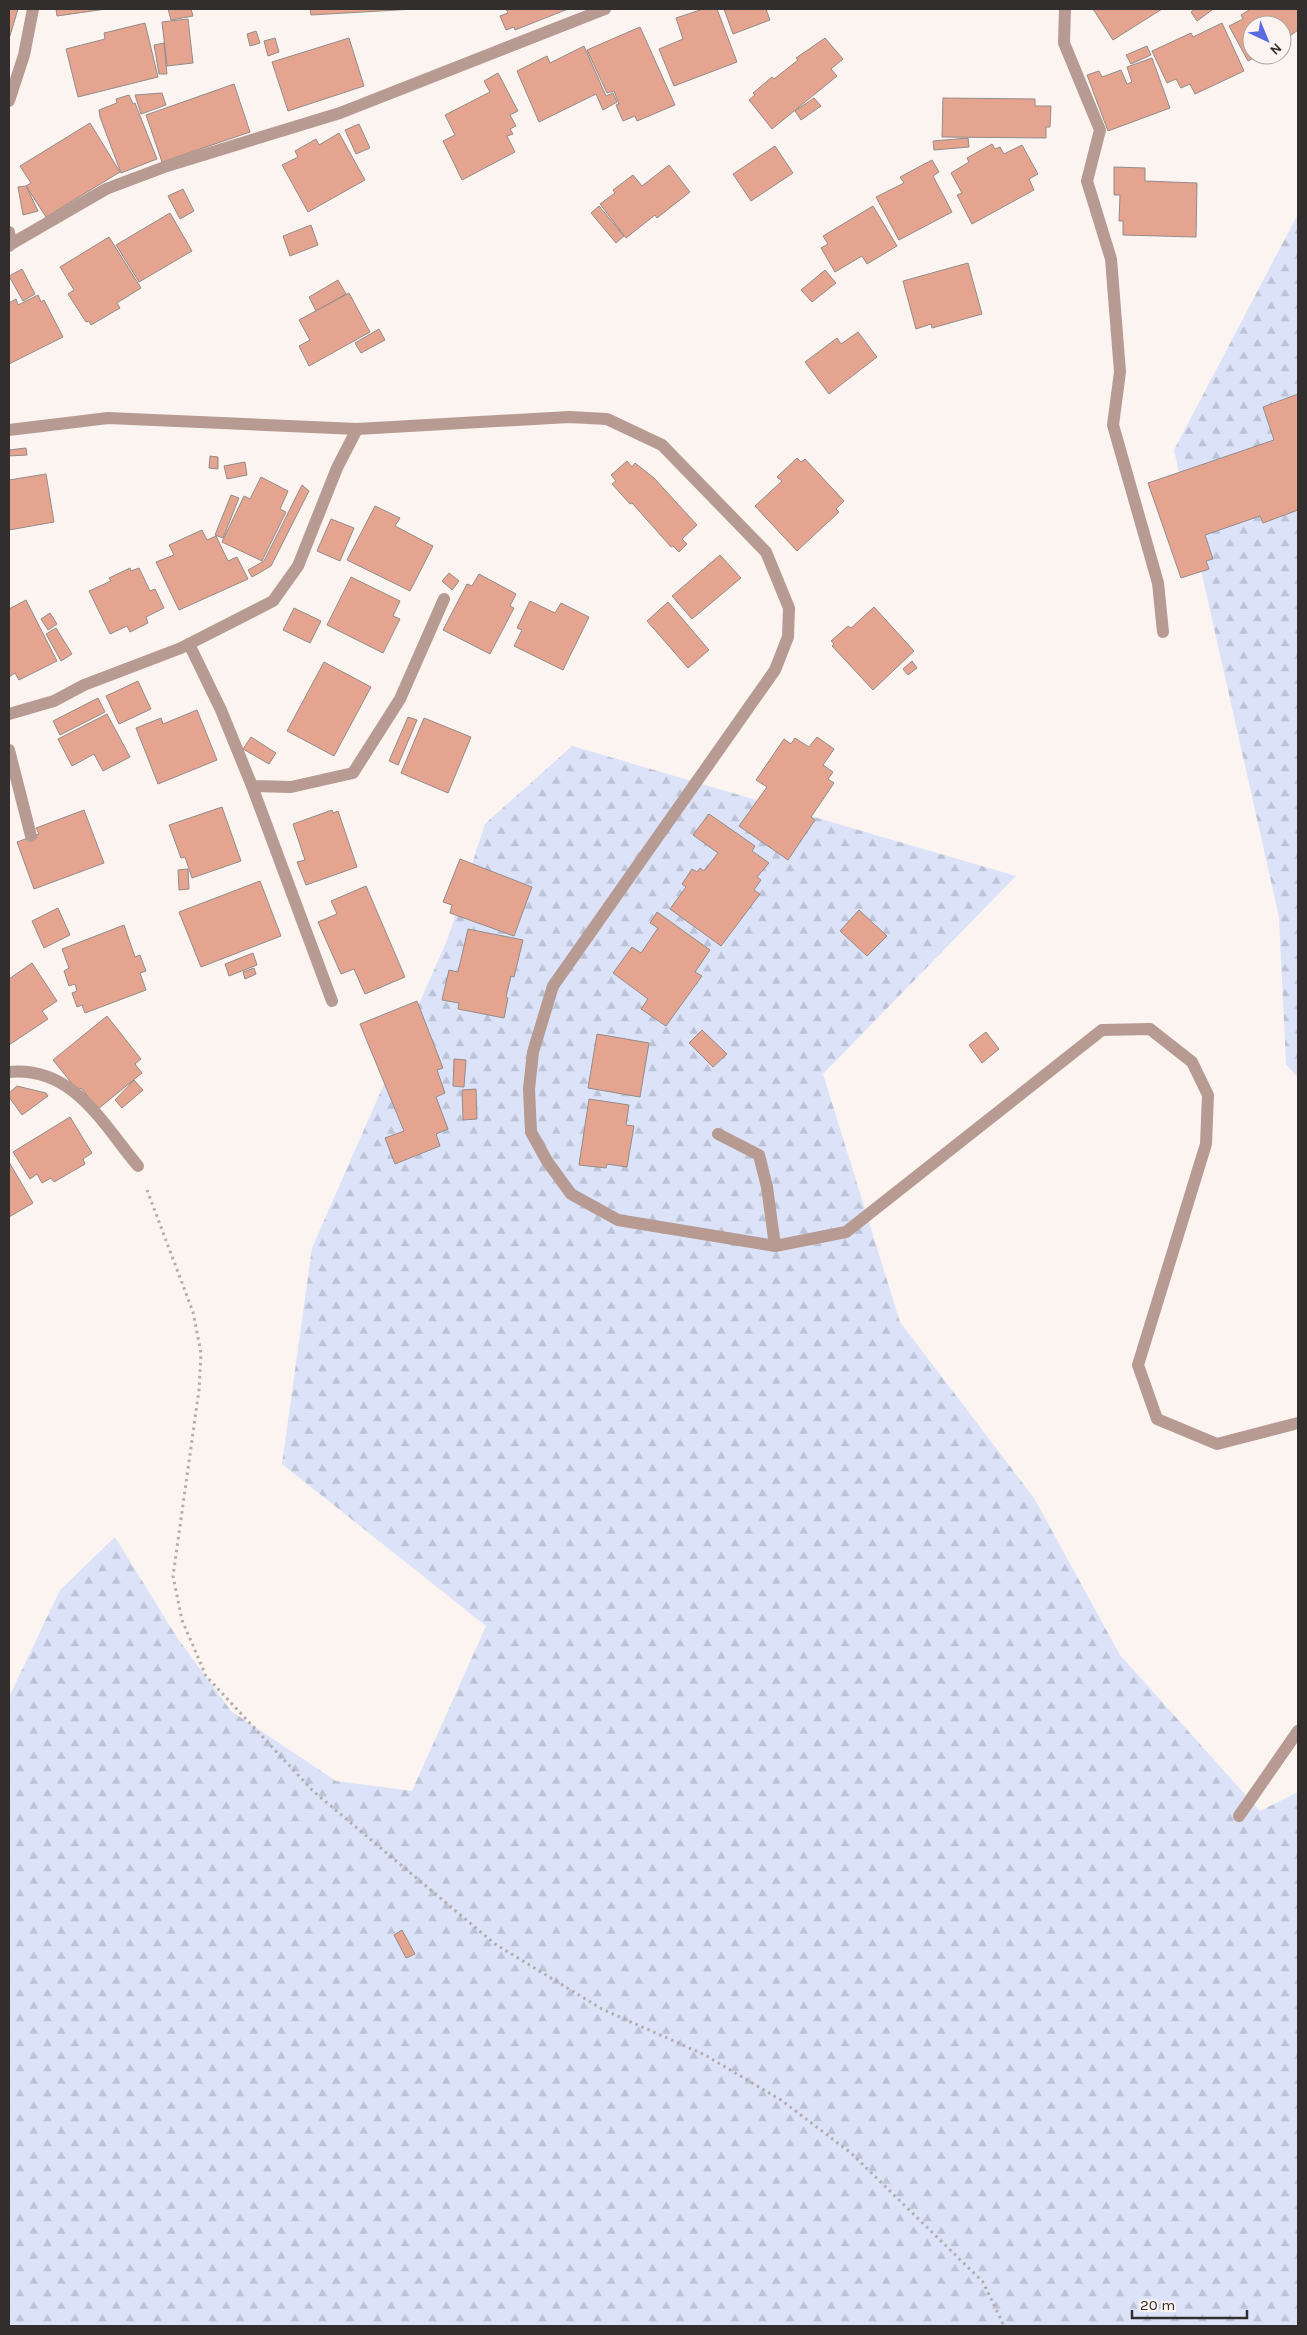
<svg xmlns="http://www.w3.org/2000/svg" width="1307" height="2335" font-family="Karla,sans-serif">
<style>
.forest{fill:url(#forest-firs)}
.building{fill:#e5a48f;stroke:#938c89}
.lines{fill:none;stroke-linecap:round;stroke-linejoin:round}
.path{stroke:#b3adab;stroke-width:3;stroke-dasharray:2.5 4;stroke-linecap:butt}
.service{stroke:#b79a91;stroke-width:12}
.minor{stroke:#b79a91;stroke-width:12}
</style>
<defs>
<pattern id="forest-firs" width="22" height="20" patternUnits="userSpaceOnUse" patternTransform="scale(1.25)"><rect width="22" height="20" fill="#dce3f9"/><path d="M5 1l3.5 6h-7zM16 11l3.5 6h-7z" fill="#bdc3d6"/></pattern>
</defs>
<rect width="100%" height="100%" fill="#fbf4f1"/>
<g class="forest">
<polygon points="1298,214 1298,1078 1286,1064 1279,917 1174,450"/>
<polygon points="572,746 1016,876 823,1074 900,1322 1034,1498 1120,1655 1260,1811 1298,1792 1298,2326 9,2326 9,1697 60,1590 115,1537 176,1636 231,1711 336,1781 412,1791 486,1626 282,1464 312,1248 448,938 485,824"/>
</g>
<g class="building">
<polygon points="9,9 18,9 9,39"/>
<polygon points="56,9 106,9 57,16"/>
<polygon points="168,9 191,9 193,16 171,20"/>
<polygon points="310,9 415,9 311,15"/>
<polygon points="506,9 568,9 515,30 514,27 506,30 500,16 508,13"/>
<polygon points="703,9 717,9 737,62 674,86 659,49 683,39 676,18"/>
<polygon points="724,9 766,9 770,20 733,34"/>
<polygon points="1093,9 1162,9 1113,40"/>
<polygon points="1195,9 1211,9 1212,10 1197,21 1191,12"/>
<polygon points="1248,9 1298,9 1298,30 1282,42 1282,25 1252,25 1252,55 1259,55 1248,61 1229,26 1243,19 1241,15 1249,10"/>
<polygon points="188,19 193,63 167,66 162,22"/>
<polygon points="145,23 158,77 78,97 66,49 105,39 104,33"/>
<polygon points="1222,23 1244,71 1195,94 1190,84 1181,88 1176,79 1167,83 1152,51 1191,33 1193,37"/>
<polygon points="640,27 675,105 637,121 635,116 623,121 616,105 619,104 614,91 607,93 587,50"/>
<polygon points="256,31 260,43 250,46 247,34"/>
<polygon points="275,38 279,52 268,56 264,41"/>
<polygon points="349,38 364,86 288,111 272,62"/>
<polygon points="825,38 843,59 831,69 837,76 772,129 749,100 755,95 753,93 772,77 774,79 798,60 796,58"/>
<polygon points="164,43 167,74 159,74 154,45"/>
<polygon points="584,46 606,96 613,93 617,102 603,110 596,94 539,122 517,71 547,56 550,63"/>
<polygon points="1147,46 1151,55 1131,64 1126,55"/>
<polygon points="1152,58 1170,108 1108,131 1087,75 1099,71 1102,77 1121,70 1127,84 1132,82 1127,67"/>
<polygon points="498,73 518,111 510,115 516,126 510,129 513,134 507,136 515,152 462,180 443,141 455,135 445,115 490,92 484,81"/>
<polygon points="234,84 250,132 162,162 146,115"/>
<polygon points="162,93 166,105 141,114 135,95"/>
<polygon points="129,95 133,104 135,103 157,159 121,173 100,117 99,110 117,103 116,99"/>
<polygon points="814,98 821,106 801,120 795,111"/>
<polygon points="943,98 1035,99 1035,106 1051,106 1050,127 1046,127 1046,138 942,137"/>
<polygon points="90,123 120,172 46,217 26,186 31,183 20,166"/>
<polygon points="359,124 370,148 356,154 345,130"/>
<polygon points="339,133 365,180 308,212 282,165 298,157 295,151 316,139 319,145"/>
<polygon points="968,138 969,147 934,150 933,141"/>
<polygon points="992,144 995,149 1000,147 1004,154 1022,145 1038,174 1029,179 1034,190 972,224 957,195 962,193 951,173 969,162 967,158"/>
<polygon points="775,146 793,173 751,201 733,174"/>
<polygon points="932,160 939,172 933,176 952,212 899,240 876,197 904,183 900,177"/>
<polygon points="669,165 690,192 657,218 655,215 626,238 600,204 615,193 613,190 633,175 642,186"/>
<polygon points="1114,167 1145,168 1145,181 1197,183 1196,237 1123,235 1123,221 1119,221 1120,195 1114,195"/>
<polygon points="26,186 38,211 23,215 18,187"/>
<polygon points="183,189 194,211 180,219 168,196"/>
<polygon points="599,206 624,236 616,243 591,213"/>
<polygon points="873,206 897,246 867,264 862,256 835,272 821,248 828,244 823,236"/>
<polygon points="170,213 192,251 139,282 116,245"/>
<polygon points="311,225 318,245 290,256 283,236"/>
<polygon points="109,237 141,288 117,303 120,308 91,325 89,321 86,322 68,294 74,290 60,267"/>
<polygon points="968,263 982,314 932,328 931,324 916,329 903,281"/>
<polygon points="22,269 35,294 23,301 9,276"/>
<polygon points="825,270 836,283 812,302 801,290"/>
<polygon points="338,280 346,294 316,311 309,297"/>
<polygon points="349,293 370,332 309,366 299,346 310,340 299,320"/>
<polygon points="38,295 41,302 44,300 63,337 9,364 9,303 16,299 18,305"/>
<polygon points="379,329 385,340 361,353 355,343"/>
<polygon points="858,332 877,357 829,394 805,362 837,338 841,344"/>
<polygon points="1298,394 1298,510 1263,523 1260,516 1205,535 1213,559 1206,561 1209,569 1181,578 1148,483 1274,440 1263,407"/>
<polygon points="26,448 27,455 9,456 9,450"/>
<polygon points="210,456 218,457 218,469 209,468"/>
<polygon points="797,458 801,462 805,459 844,501 836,509 839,512 797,551 755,506 782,481 777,477"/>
<polygon points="627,461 632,467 635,463 654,478 697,525 682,539 687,544 679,552 673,546 671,547 632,503 630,504 612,484 616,481 611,475"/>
<polygon points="245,462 247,475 227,479 224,466"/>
<polygon points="46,474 54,522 9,530 9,480"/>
<polygon points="261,477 288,491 280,509 286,512 262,561 222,542 244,496 250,499"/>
<polygon points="302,485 309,491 271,566 252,577 248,570 264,561"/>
<polygon points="231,495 239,498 223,538 215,535"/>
<polygon points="375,506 400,518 395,526 433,546 410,591 347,560"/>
<polygon points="331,519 354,528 340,561 317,551"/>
<polygon points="202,530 207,540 216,536 228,561 237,557 248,579 179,610 156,562 174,555 169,545"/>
<polygon points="720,555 741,578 692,619 672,596"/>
<polygon points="130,568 131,571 139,568 150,591 155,589 164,608 146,617 148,623 130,632 127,626 110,634 89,591 111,581 109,578"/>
<polygon points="449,573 459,581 452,590 442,581"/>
<polygon points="479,574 516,594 510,606 514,608 490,654 443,630 467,584 472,586"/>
<polygon points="351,577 400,601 393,616 400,619 383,653 327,625"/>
<polygon points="26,600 57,661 19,680 15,673 9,677 9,609"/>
<polygon points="530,601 555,613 561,603 589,617 563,670 514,646 522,630 517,628"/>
<polygon points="668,602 709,650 688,668 647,621"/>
<polygon points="874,607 914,651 873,690 832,646 834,644 831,641 848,626 851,628"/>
<polygon points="294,608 321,621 310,643 283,630"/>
<polygon points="50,613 57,624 48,630 41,619"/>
<polygon points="56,628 72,654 61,661 46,634"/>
<polygon points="912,661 917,668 908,675 903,669"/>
<polygon points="324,662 371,687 334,756 287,731"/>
<polygon points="138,681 151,709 119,724 106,696"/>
<polygon points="98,698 105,712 60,735 53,721"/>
<polygon points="197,710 217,760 158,784 136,728 161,718 163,724"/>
<polygon points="107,714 130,757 103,771 94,754 72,766 58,739"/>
<polygon points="408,717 417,720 398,765 389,761"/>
<polygon points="424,718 471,737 448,793 401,773"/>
<polygon points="251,737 276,753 269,764 243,749"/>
<polygon points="817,737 834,749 823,765 833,772 828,779 834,783 811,817 815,820 788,860 739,826 767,787 756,780 784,739 791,744 795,738 809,747"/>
<polygon points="222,807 241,861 192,878 185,857 181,858 169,825"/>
<polygon points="84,810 104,863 34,889 17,842 39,834 36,828"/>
<polygon points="332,810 333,813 338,811 357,867 306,885 297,862 305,860 293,824"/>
<polygon points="709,814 755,846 752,851 769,863 757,877 761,880 754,890 760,894 721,946 670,909 686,887 682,884 692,869 697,872 700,868 704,871 718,853 693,835"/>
<polygon points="460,859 532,887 514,936 450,913 452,905 443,902"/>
<polygon points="188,869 189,889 179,890 178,870"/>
<polygon points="260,881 281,936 201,967 179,912"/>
<polygon points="366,886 405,977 365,994 354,969 341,974 318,922 337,914 331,901"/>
<polygon points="58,908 70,935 44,948 32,921"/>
<polygon points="859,910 887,936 867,956 840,931"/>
<polygon points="657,912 710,950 695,972 702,976 666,1026 641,1009 648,999 613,973 632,947 641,953 658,928 650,923"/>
<polygon points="124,925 135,957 140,955 146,971 140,973 146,990 85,1013 82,1005 77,1007 72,993 77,991 75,984 69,986 64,971 69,968 62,949"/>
<polygon points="468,929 523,940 514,977 511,976 506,997 508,998 504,1018 458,1009 459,1003 442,1000 449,970 458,972"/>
<polygon points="253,953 257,965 229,976 225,964"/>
<polygon points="32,963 57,1001 42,1011 48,1019 9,1045 9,979"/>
<polygon points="254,968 256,974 245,979 243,972"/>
<polygon points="417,1001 443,1068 437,1070 445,1093 436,1097 448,1129 436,1134 440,1146 395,1164 385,1138 404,1131 360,1024"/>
<polygon points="107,1016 141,1059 135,1064 142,1073 98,1109 81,1088 78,1091 53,1060"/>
<polygon points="702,1030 727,1054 713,1067 689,1043"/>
<polygon points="986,1032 999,1049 982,1063 969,1045"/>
<polygon points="597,1034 649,1043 640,1097 588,1088"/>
<polygon points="454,1059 466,1060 464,1087 453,1086"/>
<polygon points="134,1080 143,1090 122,1108 115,1100"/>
<polygon points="17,1086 46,1093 48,1096 22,1115 9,1097 9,1093"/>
<polygon points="476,1089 477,1119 463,1120 462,1090"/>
<polygon points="589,1099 629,1105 626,1125 634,1126 627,1167 607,1164 606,1168 579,1165"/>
<polygon points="70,1117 92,1153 83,1159 85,1164 54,1182 51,1178 42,1183 37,1174 30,1179 13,1152"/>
<polygon points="9,1162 33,1203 9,1217"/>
<polygon points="402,1930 415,1954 406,1958 394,1935"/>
</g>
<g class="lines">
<polyline class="path" points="147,1190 193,1312 201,1353 199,1390 173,1576 182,1620 206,1676 313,1791 495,1944 602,2009 705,2055 781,2100 851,2153 983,2282 1004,2326"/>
<g class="service">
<polyline points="1065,9 1064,43 1100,130 1087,181 1111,259 1120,372 1113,425 1158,583 1163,632"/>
<polyline points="11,244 106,189 167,166 340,113 605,9"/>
</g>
<g class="minor">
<polyline points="9,101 24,55 33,9"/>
<polyline points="9,232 11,244 9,246"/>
<polyline points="9,430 108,418 357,429 569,417 607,419 662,445 766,552 789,608 788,637 775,670 553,986 533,1052 529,1089 531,1132 547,1161 571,1194 618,1220 775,1246 846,1232 1102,1030 1150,1029 1192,1062 1208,1095 1206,1144 1138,1365 1157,1419 1217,1444 1298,1423"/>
<polyline points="189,644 221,710 252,786 291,787 353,773 400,699 444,599"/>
<polyline points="9,714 54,701 84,685 181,648 273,601 298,566 337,468 357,429"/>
<polyline points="9,750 31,836"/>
<polyline points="252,786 332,1001"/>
<path d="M9,1072C73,1066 102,1123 138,1166"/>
<polyline points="718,1134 759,1155 767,1187 775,1246"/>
<polyline points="1239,1816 1298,1731"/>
</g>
</g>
<rect width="1307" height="2335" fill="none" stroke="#312e2d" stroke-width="20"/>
<g transform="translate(1267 40) rotate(136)"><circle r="24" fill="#fbf4f1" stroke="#aaa5a3"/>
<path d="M0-4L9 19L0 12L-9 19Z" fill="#5a6be2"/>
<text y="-8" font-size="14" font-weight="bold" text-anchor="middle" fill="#312e2d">N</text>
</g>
<path d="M1132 2310v8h115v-8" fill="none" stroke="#312e2d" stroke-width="2.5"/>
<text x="1140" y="2310" font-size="15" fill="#312e2d" stroke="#fbf4f1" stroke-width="4" paint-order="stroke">20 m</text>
</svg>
